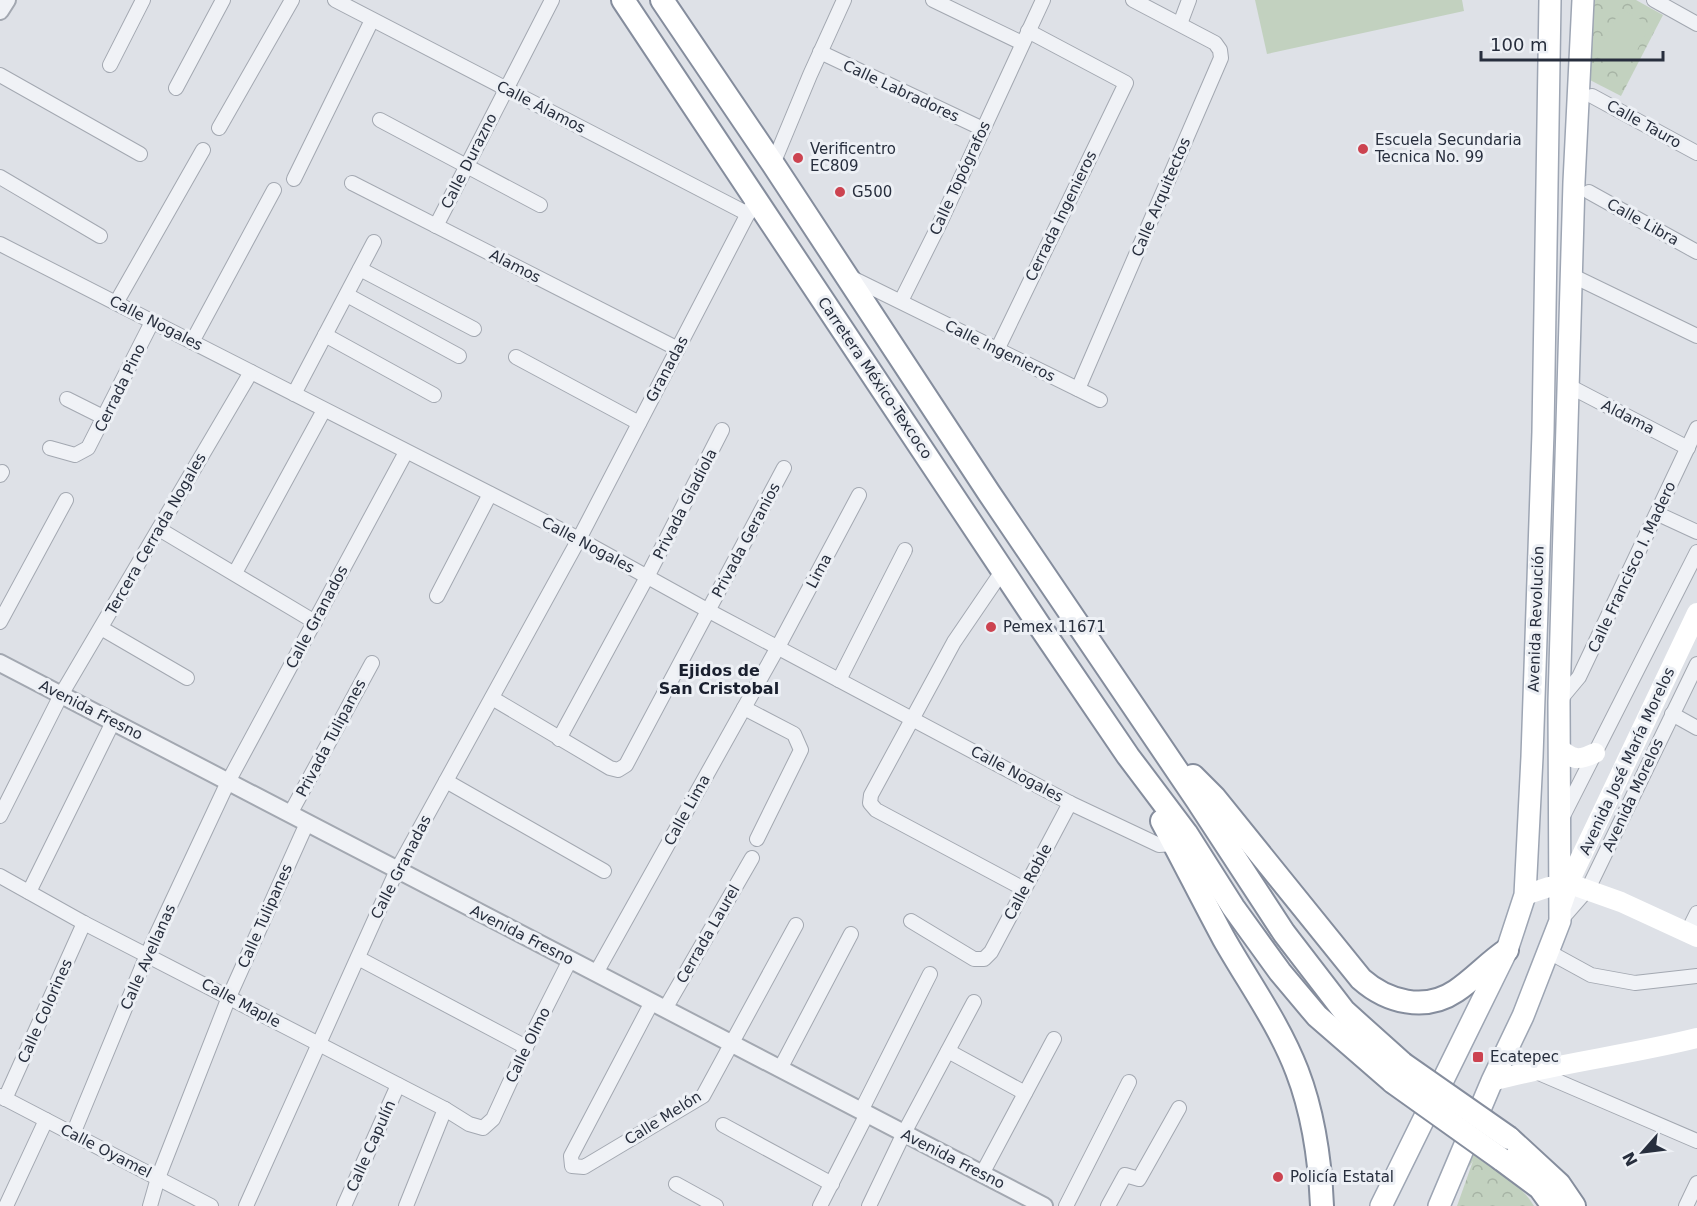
<svg xmlns="http://www.w3.org/2000/svg" width="1697" height="1206" font-family="'DejaVu Sans',sans-serif">
<style>
.park{fill:url(#park-crowns)}
.pitch{fill:#c2d1bf}
.lines{fill:none;stroke-linecap:round;stroke-linejoin:round}
.minor-casing{stroke:#a3a8b1;stroke-width:16}
.tertiary-casing{stroke:#a3a8b1;stroke-width:20}
.primary-casing{stroke:#9da5b3;stroke-width:24}
.trunk-casing{stroke:#858d9d;stroke-width:26}
.minor{stroke:#f0f2f6;stroke-width:14}
.tertiary{stroke:#f0f2f6;stroke-width:16}
.secondary{stroke:#fff;stroke-width:20}
.primary{stroke:#fff;stroke-width:21}
.trunk{stroke:#fff;stroke-width:22}
.trunk-bridge-casing{stroke:#858d9d;stroke-width:26;stroke-linecap:butt}
.trunk-bridge{stroke:#fff;stroke-width:22}
.poi-dot{fill:#cc4350;stroke:#edf0f5;stroke-width:2}
.labels{text-anchor:middle;dominant-baseline:central;stroke-width:6;stroke-linejoin:round;paint-order:stroke}
.street-label{font-size:15px;fill:#272e3d;stroke:#edf0f5}
.poi-label{font-size:15px;fill:#272e3d;stroke:#edf0f5;text-anchor:start}
.neighbourhood-label{font-size:16px;font-weight:bold;fill:#191f2e;stroke:#edf0f5}
</style>
<defs>
<pattern id="park-crowns" width="20" height="18" patternUnits="userSpaceOnUse" patternTransform="scale(1.5)"><rect width="20" height="18" fill="#c2d1bf"/><path d="M2 6a3 3 0 1 1 6 0M12 15a3 3 0 1 1 6 0" fill="none" stroke="#a7b4a5"/></pattern>
</defs>
<rect width="100%" height="100%" fill="#dee1e7"/>
<g class="park">
<polygon points="1589,0 1636,0 1663,15 1621,96 1588,79"/>
<path d="M1471,1153C1493,1170 1520,1182 1534,1206H1457L1473,1161L1469,1167Z"/>
</g>
<g class="pitch">
<polygon points="1255,0 1462,0 1464,11 1267,54"/>
<polygon points="1621,9 1651,25 1628,66 1598,50"/>
</g>
<g class="lines">
<defs>
<g id="minor">
<polyline points="335,0 748,214"/>
<polyline points="933,0 1022,43"/>
<polyline points="1654,0 1697,24"/>
<polyline points="1180,24 1189,0"/>
<polyline points="820,52 983,129"/>
<polyline points="110,65 143,0"/>
<polyline points="0,75 140,154"/>
<polyline points="176,88 223,0"/>
<polyline points="1592,96 1697,153"/>
<polyline points="380,120 540,205"/>
<polyline points="219,128 292,0"/>
<polyline points="773,164 810,75 844,0"/>
<polyline points="0,177 100,236"/>
<polyline points="294,179 372,20"/>
<polyline points="352,183 678,349"/>
<polyline points="1589,192 1697,252"/>
<polyline points="436,226 552,0"/>
<polyline points="0,244 579,539 709,611 1070,803 1159,845 1174,844"/>
<polyline points="360,269 474,329"/>
<polyline points="1571,275 1697,336"/>
<polyline points="848,276 1100,400"/>
<polyline points="347,295 459,356"/>
<polyline points="901,301 939,225 1043,0"/>
<polyline points="116,303 203,150"/>
<polyline points="325,335 434,395"/>
<polyline points="192,342 274,190"/>
<polyline points="997,350 1126,83 1028,31"/>
<polyline points="516,357 639,423"/>
<polyline points="1569,386 1688,448"/>
<polyline points="1078,389 1221,58 1220,50 1215,43 1133,0"/>
<polyline points="294,394 374,242"/>
<polyline points="67,399 105,418"/>
<polyline points="50,448 75,455 88,448 152,322"/>
<polyline points="0,475 2,472"/>
<polyline points="1658,514 1697,532"/>
<polyline points="159,529 315,622"/>
<polyline points="1003,570 954,642 871,795 870,803 876,810 1024,889"/>
<polyline points="235,573 324,410"/>
<polyline points="437,596 490,494"/>
<polyline points="0,622 66,500"/>
<polyline points="101,628 187,678"/>
<polyline points="839,680 905,550"/>
<polyline points="492,698 610,768 618,770 626,765 784,468"/>
<polyline points="1559,701 1579,677 1697,428"/>
<polyline points="744,708 794,734 801,750 757,839"/>
<polyline points="1672,714 1697,728"/>
<polyline points="559,739 647,577 722,430"/>
<polyline points="446,781 604,871"/>
<polyline points="290,814 372,663"/>
<polyline points="0,816 61,695 251,372"/>
<polyline points="1562,818 1697,552"/>
<polyline points="0,876 84,923 445,1109 469,1124 483,1128 493,1119 526,1047 570,960"/>
<polyline points="29,892 113,722"/>
<polyline points="911,921 974,959 984,959 991,952 1070,803"/>
<polyline points="1560,921 1588,889 1697,664"/>
<polyline points="1687,933 1697,913"/>
<polyline points="1549,952 1591,975 1635,983 1697,976"/>
<polyline points="358,958 526,1047"/>
<polyline points="596,973 778,647 859,495"/>
<polyline points="652,1002 571,1156 572,1166 584,1167 703,1096 796,925"/>
<polyline points="665,1009 752,858"/>
<polyline points="948,1051 1025,1093"/>
<polyline points="780,1069 851,934"/>
<polyline points="1534,1071 1697,1141"/>
<polyline points="0,1096 211,1206"/>
<polyline points="5,1099 84,923"/>
<polyline points="861,1111 930,974"/>
<polyline points="723,1125 832,1184"/>
<polyline points="73,1134 147,955 228,782 406,452"/>
<polyline points="982,1174 1054,1039"/>
<polyline points="676,1184 716,1206"/>
<polyline points="6,1206 46,1120"/>
<polyline points="150,1206 158,1178 229,997 307,823"/>
<polyline points="246,1206 397,870 579,539 755,200"/>
<polyline points="344,1206 398,1085"/>
<polyline points="406,1206 445,1109"/>
<polyline points="820,1206 867,1114"/>
<polyline points="869,1206 904,1133 974,1002"/>
<polyline points="1066,1206 1129,1082"/>
<polyline points="1108,1206 1125,1175 1139,1179 1179,1108"/>
<polyline points="1686,1206 1697,1183"/>
</g>
<g id="tertiary">
<polyline points="0,11 7,0"/>
<polyline points="0,663 1044,1206"/>
</g>
<g id="primary">
<polyline points="1381,1206 1507,950 1525,895 1532,757 1543,432 1550,0"/>
<polyline points="1439,1206 1492,1081 1523,1016 1560,921 1559,702 1574,182 1583,0"/>
</g>
<g id="trunk">
<polyline points="623,0 1043,631 1128,756 1186,833 1233,907 1280,972 1317,1016 1393,1082"/>
<polyline points="662,0 773,164 989,493 1197,800 1284,933 1344,1011 1403,1064"/>
<path d="M1193,776L1214,797L1361,979C1387,1002 1425,1012 1456,991C1474,979 1489,962 1507,950"/>
<path d="M1162,821C1183,860 1203,900 1224,939C1249,983 1279,1024 1297,1071C1314,1115 1320,1160 1322,1206"/>
<polyline points="1509,1138 1559,1184 1574,1206"/>
<polyline points="1501,1159 1540,1188 1553,1206"/>
</g>
</defs>
<use href="#minor" class="minor-casing"/>
<use href="#tertiary" class="tertiary-casing"/>
<use href="#primary" class="primary-casing"/>
<use href="#trunk" class="trunk-casing"/>
<use href="#minor" class="minor"/>
<use href="#tertiary" class="tertiary"/>
<g class="secondary">
<path d="M1559,748C1573,760 1578,761 1595,753"/>
<polyline points="1525,895 1549,887 1576,886 1621,902 1697,937"/>
<polyline points="1562,904 1571,878 1697,613"/>
<path d="M1492,1081C1559,1063 1629,1055 1697,1038"/>
</g>
<use href="#primary" class="primary"/>
<use href="#trunk" class="trunk"/>
<defs>
<g id="trunk-bridge">
<polyline points="1403,1064 1509,1138"/>
<polyline points="1393,1082 1501,1159"/>
</g>
</defs>
<use href="#trunk-bridge" class="trunk-bridge-casing"/>
<use href="#trunk-bridge" class="trunk-bridge"/>
</g>
<g class="poi-dot">
<circle cx="1363" cy="149" r="6"/>
<circle cx="798" cy="158" r="6"/>
<circle cx="840" cy="192" r="6"/>
<circle cx="991" cy="627" r="6"/>
<rect x="1472" y="1051" width="12" height="12" rx="3"/>
<circle cx="1278" cy="1177" r="6"/>
</g>
<g class="labels">
<g class="street-label">
<text transform="translate(901 91) rotate(25)">Calle Labradores</text>
<text transform="translate(541 107) rotate(27)">Calle Álamos</text>
<text transform="translate(1644 124) rotate(29)">Calle Tauro</text>
<text transform="translate(469 161) rotate(-63)">Calle Durazno</text>
<text transform="translate(960 178) rotate(-65)">Calle Topógrafos</text>
<text transform="translate(1161 197) rotate(-67)">Calle Arquitectos</text>
<text transform="translate(1061 216) rotate(-64)">Cerrada Ingenieros</text>
<text transform="translate(1643 222) rotate(29)">Calle Libra</text>
<text transform="translate(515 266) rotate(27)">Alamos</text>
<text transform="translate(156 323) rotate(27)">Calle Nogales</text>
<text transform="translate(1000 351) rotate(26)">Calle Ingenieros</text>
<text transform="translate(667 369) rotate(-62)">Granadas</text>
<text transform="translate(875 378) rotate(56)">Carretera México-Texcoco</text>
<text transform="translate(120 388) rotate(-64)">Cerrada Pino</text>
<text transform="translate(1628 417) rotate(27)">Aldama</text>
<text transform="translate(685 504) rotate(-63)">Privada Gladiola</text>
<text transform="translate(156 534) rotate(-60)">Tercera Cerrada Nogales</text>
<text transform="translate(746 540) rotate(-62)">Privada Geranios</text>
<text transform="translate(588 545) rotate(28)">Calle Nogales</text>
<text transform="translate(1632 567) rotate(-65)">Calle Francisco I. Madero</text>
<text transform="translate(819 571) rotate(-62)">Lima</text>
<text transform="translate(317 617) rotate(-62)">Calle Granados</text>
<text transform="translate(1536 619) rotate(-88)">Avenida Revolución</text>
<text transform="translate(91 710) rotate(27)">Avenida Fresno</text>
<text transform="translate(331 738) rotate(-62)">Privada Tulipanes</text>
<text transform="translate(1627 761) rotate(-65)">Avenida José María Morelos</text>
<text transform="translate(1017 774) rotate(28)">Calle Nogales</text>
<text transform="translate(1633 795) rotate(-65)">Avenida Morelos</text>
<text transform="translate(687 810) rotate(-61)">Calle Lima</text>
<text transform="translate(401 867) rotate(-63)">Calle Granadas</text>
<text transform="translate(1028 882) rotate(-62)">Calle Roble</text>
<text transform="translate(265 916) rotate(-66)">Calle Tulipanes</text>
<text transform="translate(708 934) rotate(-60)">Cerrada Laurel</text>
<text transform="translate(522 935) rotate(27)">Avenida Fresno</text>
<text transform="translate(148 957) rotate(-66)">Calle Avellanas</text>
<text transform="translate(241 1003) rotate(28)">Calle Maple</text>
<text transform="translate(45 1011) rotate(-66)">Calle Colorines</text>
<text transform="translate(528 1045) rotate(-64)">Calle Olmo</text>
<text transform="translate(663 1118) rotate(-32)">Calle Melón</text>
<text transform="translate(371 1146) rotate(-66)">Calle Capulín</text>
<text transform="translate(106 1151) rotate(27)">Calle Oyamel</text>
<text transform="translate(953 1159) rotate(27)">Avenida Fresno</text>
</g>
<g class="poi-label">
<text x="1375" y="140">Escuela Secundaria<tspan x="1375" dy="17">Tecnica No. 99</tspan></text>
<text x="810" y="149">Verificentro<tspan x="810" dy="17">EC809</tspan></text>
<text x="852" y="192">G500</text>
<text x="1003" y="627">Pemex 11671</text>
<text x="1490" y="1057">Ecatepec</text>
<text x="1290" y="1177">Policía Estatal</text>
</g>
<g class="neighbourhood-label">
<text x="719" y="670">Ejidos de<tspan x="719" dy="18">San Cristobal</tspan></text>
</g>
</g>
<g transform="translate(1643 1152) rotate(242)" stroke="#edf0f5" stroke-width="4.5" paint-order="stroke">
<path d="M0-4.5L10 22L0 15L-10 22Z" fill="#272e3d"/>
<text y="-9" font-size="16" font-weight="bold" text-anchor="middle" fill="#272e3d">N</text>
</g>
<path d="M1481 51v9h182v-9" fill="none" stroke="#272e3d" stroke-width="3"/>
<text x="1490" y="51" font-size="18" fill="#272e3d" stroke="#edf0f5" stroke-width="4.5" paint-order="stroke">100 m</text>
</svg>
